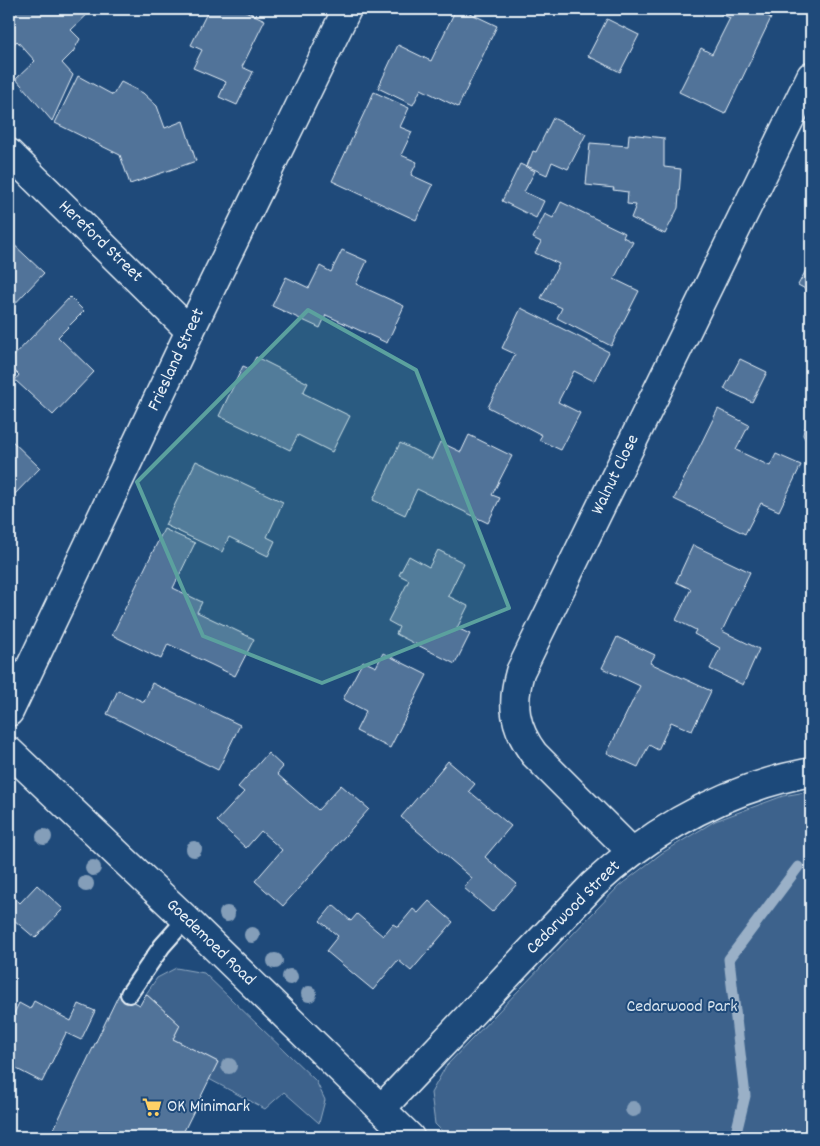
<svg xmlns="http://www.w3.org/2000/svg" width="820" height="1146" font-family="Dekko,sans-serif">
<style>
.green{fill:#3c628c;stroke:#92aac2}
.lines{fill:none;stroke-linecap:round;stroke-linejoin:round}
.stream{stroke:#9ab0c7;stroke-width:11}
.building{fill:#517399;stroke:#e8f1f8}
.service-casing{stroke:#e8f1f8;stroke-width:20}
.minor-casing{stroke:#e8f1f8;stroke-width:31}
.service{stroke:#1f4a7a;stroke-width:16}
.minor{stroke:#1f4a7a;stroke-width:28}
.tree{fill:#849eb9}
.marked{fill:#5ba19e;fill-opacity:0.2;stroke:#5ba19e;stroke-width:4;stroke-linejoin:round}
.labels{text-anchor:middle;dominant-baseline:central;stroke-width:4;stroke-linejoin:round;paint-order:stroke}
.street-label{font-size:18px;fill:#e8f1f8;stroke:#1f4a7a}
.park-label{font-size:18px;fill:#d7e3ed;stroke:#1f4a7a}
.poi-label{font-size:18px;fill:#e8f1f8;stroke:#1f4a7a;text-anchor:start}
</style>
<rect width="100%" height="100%" fill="#1f4a7a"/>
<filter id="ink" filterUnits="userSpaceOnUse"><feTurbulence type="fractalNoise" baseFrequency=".02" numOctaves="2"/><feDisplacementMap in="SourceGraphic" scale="10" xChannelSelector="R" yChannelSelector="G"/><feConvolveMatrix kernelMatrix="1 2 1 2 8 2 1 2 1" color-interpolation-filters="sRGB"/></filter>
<g filter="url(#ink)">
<g class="green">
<polygon points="9,789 14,790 9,824"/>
<polygon points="811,791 811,1137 448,1137 435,1124 431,1093 446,1066 619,886 662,853 715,821 783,796"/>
<polygon points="176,968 204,973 316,1081 325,1100 319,1123 284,1092 265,1109 209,1079 218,1062 173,1039 180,1025 146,994 157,978"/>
</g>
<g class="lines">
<polyline class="stream" points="735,1137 745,1096 729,959 798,867"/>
</g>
<g class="building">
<polygon points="9,9 93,9 71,30 80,39 73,52 62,63 73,75 52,121 16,79 35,61 17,41 9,48"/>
<polygon points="209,9 241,9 265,20 242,67 253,72 237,105 219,97 226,82 193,68 202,50 191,45"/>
<polygon points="456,9 461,9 497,26 458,107 421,89 413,105 378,88 398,45 431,61"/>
<polygon points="710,9 751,9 771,18 725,114 679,92 701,48 712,54 730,18"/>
<polygon points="759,9 774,9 771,15"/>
<polygon points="607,19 639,35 620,72 588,56"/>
<polygon points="78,76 113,95 121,82 143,93 157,106 165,128 183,121 196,161 130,184 120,155 55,123"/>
<polygon points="374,92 409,108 400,127 412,132 401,155 417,162 411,175 433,185 416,220 332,181"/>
<polygon points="553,118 586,134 568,169 552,162 547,175 527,166 533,151 536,152"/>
<polygon points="629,134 664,138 664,167 681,169 678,208 665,234 631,218 636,205 627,204 628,192 613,190 614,188 586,185 590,143 628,146"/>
<polygon points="520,164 535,171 524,192 544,201 536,218 502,201"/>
<polygon points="561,202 625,233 623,237 633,242 614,279 639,291 611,346 557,318 562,308 541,298 559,264 535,253 541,242 533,238 545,214 553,218"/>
<polygon points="9,240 44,273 9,310"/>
<polygon points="342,250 367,261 356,284 404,306 387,343 326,315 320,328 272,306 286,277 309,288 320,266 331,272"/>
<polygon points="811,261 811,292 798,285"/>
<polygon points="70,297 84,311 58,337 94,372 53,415 15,380 19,375 9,365 9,361"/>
<polygon points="521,308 609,352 594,381 574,371 558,402 580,413 561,450 539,440 542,435 488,407 515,354 502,348"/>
<polygon points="256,357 308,383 303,393 350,416 332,452 298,435 290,450 219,416 243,366 250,369"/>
<polygon points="740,359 767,372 752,402 724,389"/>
<polygon points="718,409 749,425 736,450 770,466 776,454 801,465 779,511 761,503 745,534 674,499"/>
<polygon points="808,425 811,425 811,447 809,446 803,435 804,429"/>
<polygon points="469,435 512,456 492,495 500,498 488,523 417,489 405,515 373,500 400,443 432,459 440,442 461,452"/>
<polygon points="9,438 40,468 14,495 9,490"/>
<polygon points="196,461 283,502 267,537 275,541 268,556 229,537 222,552 165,525"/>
<polygon points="164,529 195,543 173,588 202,602 197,612 254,639 235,676 168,644 161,659 112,635"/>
<polygon points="693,545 750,572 722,631 759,649 743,685 710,669 720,648 694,634 696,630 676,620 691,589 676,582"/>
<polygon points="438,550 464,563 448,596 468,606 457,628 470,634 455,664 396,634 399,627 388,621 409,580 399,575 409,556 429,567"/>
<polygon points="617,637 655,655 650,663 711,691 692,731 671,722 658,750 649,745 638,767 607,753 640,686 602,668"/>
<polygon points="383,653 427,675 390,748 356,731 366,711 343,699 363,661 376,667"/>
<polygon points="152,683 240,725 218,770 107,714 118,690 144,702"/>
<polygon points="268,753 283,767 277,774 318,810 341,785 369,809 283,906 255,881 282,850 261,831 246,848 217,821 244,792 238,787"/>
<polygon points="448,761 475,784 469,791 511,826 485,857 517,884 492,912 464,888 472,878 401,817"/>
<polygon points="37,885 63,909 35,938 14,920 9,926 9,893 20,903"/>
<polygon points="429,901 453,922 411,971 398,960 373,990 326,951 338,936 320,921 333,905 351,921 357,914 383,936 393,924 398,927 413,909 418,913"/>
<polygon points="119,994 140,1005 146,994 180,1025 173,1039 218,1062 181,1137 50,1137"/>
<polygon points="34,1001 71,1021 79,1004 95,1011 81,1040 66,1033 42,1082 9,1065 9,1024 19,1003 30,1009"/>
</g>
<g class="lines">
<defs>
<polyline id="service" points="129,994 162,946 186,919"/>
<g id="minor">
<polyline points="9,153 190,331"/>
<polyline points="9,712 190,331 347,9"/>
<polyline points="9,751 186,919 410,1137"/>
<path d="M632,852L534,754C514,727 511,704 520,672L811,76"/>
<path d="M381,1109L593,885C656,827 727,788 811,772"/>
</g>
</defs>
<use href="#service" class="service-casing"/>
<use href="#minor" class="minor-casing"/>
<use href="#service" class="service"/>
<use href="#minor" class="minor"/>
</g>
<g class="tree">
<circle cx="44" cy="837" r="8"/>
<circle cx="194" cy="849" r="8"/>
<circle cx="93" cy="868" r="8"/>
<circle cx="86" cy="884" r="8"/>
<circle cx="227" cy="914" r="8"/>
<circle cx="252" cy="935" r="8"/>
<circle cx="275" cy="961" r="8"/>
<circle cx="290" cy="977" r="8"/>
<circle cx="309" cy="994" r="8"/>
<circle cx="229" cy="1066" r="8"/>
<circle cx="633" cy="1109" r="8"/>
</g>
</g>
<path class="marked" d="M308,310L416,370L509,608L322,683L203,636L137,482Z"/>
<defs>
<symbol id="supermarket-bare" viewBox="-9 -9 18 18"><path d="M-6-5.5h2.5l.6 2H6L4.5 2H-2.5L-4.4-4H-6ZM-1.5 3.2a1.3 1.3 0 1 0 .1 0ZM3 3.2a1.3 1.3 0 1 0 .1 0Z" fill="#ffd166" stroke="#1f4a7a" stroke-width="2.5" paint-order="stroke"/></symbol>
</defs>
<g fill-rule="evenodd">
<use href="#supermarket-bare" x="138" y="1093" width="28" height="28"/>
</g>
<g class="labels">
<g class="street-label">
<text transform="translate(100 242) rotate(44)">Hereford Street</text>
<text transform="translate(177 360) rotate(-65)">Friesland Street</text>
<text transform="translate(616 475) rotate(-64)">Walnut Close</text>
<text transform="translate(574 908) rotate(-45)">Cedarwood Street</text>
<text transform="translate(210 943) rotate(44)">Goedemoed Road</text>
</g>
<g class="park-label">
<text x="682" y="1007">Cedarwood Park</text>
</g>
<g class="poi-label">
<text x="167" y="1107">OK Minimark</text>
</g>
</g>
<rect width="820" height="1146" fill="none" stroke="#1f4a7a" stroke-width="30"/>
<rect x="15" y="15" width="790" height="1116" fill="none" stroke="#e8f1f8" stroke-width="2" filter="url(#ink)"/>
</svg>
